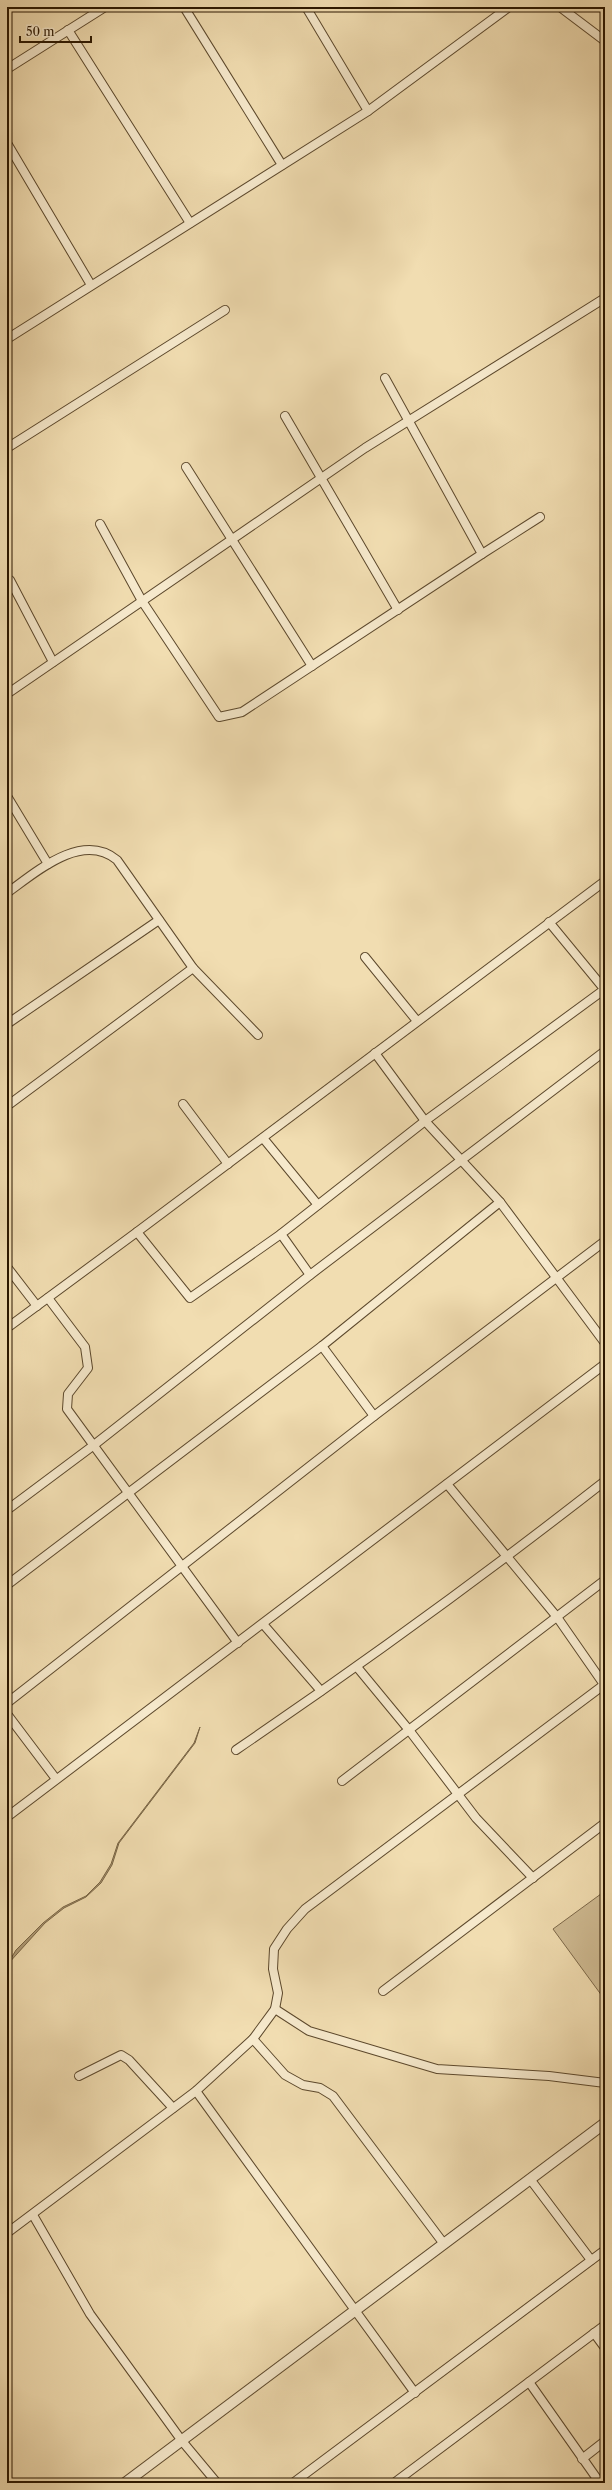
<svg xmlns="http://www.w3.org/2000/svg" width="612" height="2490" font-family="'Libre Caslon Text',serif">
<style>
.green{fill:#cfbb93;stroke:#7d694a}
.water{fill:#ae9a75;stroke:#7a6646}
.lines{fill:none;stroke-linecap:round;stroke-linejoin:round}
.minor-casing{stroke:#5c482c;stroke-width:10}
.tertiary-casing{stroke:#5c482c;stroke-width:12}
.minor{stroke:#f6e9cc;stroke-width:8}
.tertiary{stroke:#f6e9cc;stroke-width:10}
</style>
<rect width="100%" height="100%" fill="#f1ddb1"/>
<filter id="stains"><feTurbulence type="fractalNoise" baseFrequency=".005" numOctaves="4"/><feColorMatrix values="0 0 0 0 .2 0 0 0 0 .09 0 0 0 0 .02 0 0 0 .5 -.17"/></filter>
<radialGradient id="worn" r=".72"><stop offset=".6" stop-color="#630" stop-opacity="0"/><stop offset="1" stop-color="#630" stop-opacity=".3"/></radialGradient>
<polygon class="green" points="605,1891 605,2000 553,1929"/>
<polygon class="water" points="200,1727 195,1743 119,1843 112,1865 101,1883 86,1897 64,1908 45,1923 7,1965 16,1950 43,1923 63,1907 86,1896 100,1882 111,1864 118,1843 194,1743"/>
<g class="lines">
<defs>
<g id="minor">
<polyline points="184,7 282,165"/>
<polyline points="306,7 368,111"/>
<polyline points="560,7 605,41"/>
<polyline points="68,30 190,223"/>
<polyline points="7,69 105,7"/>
<polyline points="7,143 91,285"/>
<polyline points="7,339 368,111 509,7"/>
<polyline points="285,416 398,610"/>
<polyline points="7,448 225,310"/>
<polyline points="186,467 312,666"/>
<polyline points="100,524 142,601 219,717 242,712 482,554 385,378"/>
<polyline points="482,554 540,517"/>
<polyline points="10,580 53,662"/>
<polyline points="7,694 365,448 605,298"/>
<polyline points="7,796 48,864"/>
<path d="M7,893C36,872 82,831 117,860L193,968L258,1035"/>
<polyline points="549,922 605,990"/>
<polyline points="365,957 417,1021"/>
<polyline points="7,1024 159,920"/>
<polyline points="375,1053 425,1121 500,1202 605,1343"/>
<polyline points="183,1104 228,1164"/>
<polyline points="7,1106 193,968"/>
<polyline points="263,1138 318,1205"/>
<polyline points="281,1234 190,1298 137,1232 605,881"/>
<polyline points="7,1267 37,1306"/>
<polyline points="310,1275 281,1234 425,1121 605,989"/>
<polyline points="48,1298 85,1347 88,1368 68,1394 67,1409 238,1643"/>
<polyline points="7,1328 137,1232"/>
<polyline points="322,1346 374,1416"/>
<polyline points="447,1484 557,1617 605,1686"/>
<polyline points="7,1510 94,1445 310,1275 605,1051"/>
<polyline points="7,1585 322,1346 500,1202"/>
<polyline points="263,1624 321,1691"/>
<polyline points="357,1667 409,1730 476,1818 533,1878"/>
<polyline points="7,1703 374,1416 605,1241"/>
<polyline points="7,1714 56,1779"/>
<path d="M236,1750C362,1664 485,1575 605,1481"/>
<polyline points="342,1781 605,1580"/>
<polyline points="7,1817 605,1364"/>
<polyline points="383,1991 605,1823"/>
<polyline points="275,2009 309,2031 437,2069 549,2076 605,2083"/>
<polyline points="253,2039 285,2075 303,2085 320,2088 333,2096 444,2244"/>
<polyline points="79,2076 121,2055 129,2060 173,2108"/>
<polyline points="196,2091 415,2393"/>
<polyline points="530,2179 591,2260"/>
<polyline points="33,2215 90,2314 182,2441 217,2483"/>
<polyline points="7,2233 196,2091 253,2039 275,2009 278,1993 273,1969 274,1949 287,1929 305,1909 605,1684"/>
<polyline points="594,2333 605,2348"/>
<polyline points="529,2382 600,2483"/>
<polyline points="582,2459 605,2441"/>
<polyline points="293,2483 605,2250"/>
<polyline points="394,2483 605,2325"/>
</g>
<polyline id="tertiary" points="125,2483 605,2123"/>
</defs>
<use href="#minor" class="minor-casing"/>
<use href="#tertiary" class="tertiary-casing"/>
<use href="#minor" class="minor"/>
<use href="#tertiary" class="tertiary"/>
</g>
<rect width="612" height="2490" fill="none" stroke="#f1ddb1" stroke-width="24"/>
<rect x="8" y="8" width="596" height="2474" fill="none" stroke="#2b1700" stroke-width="2"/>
<rect x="12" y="12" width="588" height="2466" fill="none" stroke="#2b1700"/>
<path d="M20 36v6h71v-6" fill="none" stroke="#2b1700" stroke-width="2"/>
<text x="26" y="36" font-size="12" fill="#2b1700" stroke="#f6e9cc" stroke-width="3" paint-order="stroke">50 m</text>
<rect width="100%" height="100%" filter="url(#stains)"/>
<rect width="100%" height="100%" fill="url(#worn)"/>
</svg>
